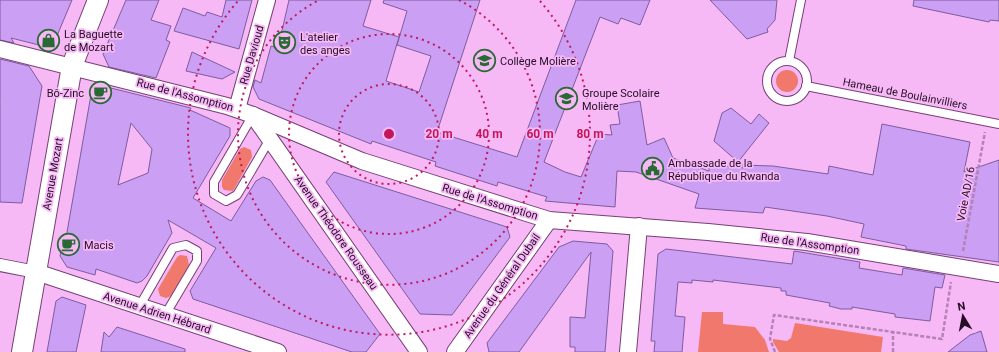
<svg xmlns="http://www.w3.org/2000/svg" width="999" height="352" font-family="Roboto,sans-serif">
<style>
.green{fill:#f1786d}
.building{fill:#ca9ff4;stroke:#7e5c9f;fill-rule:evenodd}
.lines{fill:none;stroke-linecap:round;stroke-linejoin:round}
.service-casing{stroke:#773f77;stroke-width:10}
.pedestrian-casing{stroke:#773f77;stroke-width:14}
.minor-casing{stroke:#773f77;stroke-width:18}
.tertiary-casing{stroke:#773f77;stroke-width:22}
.path{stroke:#b482b4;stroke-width:2.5;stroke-dasharray:4 2;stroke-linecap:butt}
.service{stroke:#fff;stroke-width:8}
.pedestrian{stroke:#fff;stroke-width:12}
.minor{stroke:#fff;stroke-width:16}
.tertiary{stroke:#fff;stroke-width:20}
.ring{fill:none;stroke:#c2185b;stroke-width:2;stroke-dasharray:2 4}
.labels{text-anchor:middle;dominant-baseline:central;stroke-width:3.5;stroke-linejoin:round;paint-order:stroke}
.poi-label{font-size:11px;fill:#250e25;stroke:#f7b8f6;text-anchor:start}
.street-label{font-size:11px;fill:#250e25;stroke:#f7b8f6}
.centre{fill:#c2185b;stroke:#f7b8f6;stroke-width:2}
.ring-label{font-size:12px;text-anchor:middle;font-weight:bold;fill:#c2185b;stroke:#f7b8f6;stroke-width:3.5;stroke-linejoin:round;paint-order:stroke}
</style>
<rect width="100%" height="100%" fill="#f7b8f6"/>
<g class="green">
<circle cx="787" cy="81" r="11"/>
<polygon points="244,147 251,150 252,157 233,191 224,190 222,187 222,180 240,149"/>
<polygon points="180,255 187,256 189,265 171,296 166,298 160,296 158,289 177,257"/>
<polygon points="702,312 723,312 723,324 755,327 765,340 769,352 698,352"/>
<polygon points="795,323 883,337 881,352 779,352 773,342 773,339 787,341 791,338"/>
</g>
<g class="building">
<polygon points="0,0 72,0 54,43 47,47 11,38 14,43 0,40"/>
<polygon points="126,0 159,0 151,20 171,26 166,40 170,42 156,78 109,67 103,54"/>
<polygon points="226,0 252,0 239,49 174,31 183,8 205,16 207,12 222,17"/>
<polygon points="289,0 371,0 363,26 399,37 386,81 419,92 431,56 397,45 407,11 383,3 384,0 480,0 437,132 517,157 576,0 650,0 640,25 621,18 618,24 600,17 544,162 565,172 581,177 599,134 612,135 610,125 620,124 617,105 640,101 647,145 664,138 673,158 709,171 709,165 746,168 741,165 773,166 828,174 829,166 873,175 882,124 970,142 964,172 999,160 999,262 906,249 906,246 861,237 864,224 827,216 765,207 763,213 695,208 699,194 636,172 617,171 615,207 545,201 547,197 498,182 497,186 435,166 436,162 372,141 371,144 259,99 253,87 255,80 261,83 271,46 278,48"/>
<polygon points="710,0 777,0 775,20 767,29 768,32 747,39"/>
<polygon points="914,0 999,0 999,21 990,20 989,22 913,6"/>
<polygon points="192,52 235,72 222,79 186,71"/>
<polygon points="0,59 29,66 42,86 22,203 0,202"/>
<path d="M99,85L191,108L190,110L230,128V136L193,198L231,221L256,181L263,177L270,180L380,334L366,352H352L193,299L190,291L216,248L168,220L172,233L147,276L142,281L137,283L96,269L95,275L67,267L60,256L62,245L63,237L66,238L92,89ZM131,123L152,149L148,173L118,185Z"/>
<polygon points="731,108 751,124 759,114 769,123 738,162 714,141 722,113"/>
<polygon points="334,172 507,227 510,237 452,315 420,314 326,182"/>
<polygon points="573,241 607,244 613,251 605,352 575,352 575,347 570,347 570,317 585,318 591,252 519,352 489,352 487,343 559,247"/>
<polygon points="666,249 792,264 794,251 860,262 859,268 902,275 903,268 945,275 942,288 935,287 930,321 895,317 895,314 852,307 852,309 841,309 829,306 830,303 786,295 786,291 781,291 781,288 713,280 713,282 692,280 692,283 678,282 675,316 685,317 682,352 654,352 655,341 651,341 658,254"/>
<polygon points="62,297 86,305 76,352 47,352 56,301"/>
<polygon points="117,327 185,349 185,352 101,352 104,332 109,337"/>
<polygon points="981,331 987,352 948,352 970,335"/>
</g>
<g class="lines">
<defs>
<g id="service">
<polyline points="789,61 801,0"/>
<circle cx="787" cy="81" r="20"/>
<polyline points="806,86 999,124"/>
<polyline points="253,115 214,182 214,194 226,201 237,195 270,139"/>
<polyline points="139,307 173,248 186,245 197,251 197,261 165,315"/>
</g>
<polyline id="pedestrian" points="0,265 36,272"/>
<g id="minor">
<polyline points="0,49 227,106 253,115 362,161 549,220 708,232 807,242 999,274"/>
<polyline points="237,109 267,0"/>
<polyline points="253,115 419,352"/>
<polyline points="36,272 278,352"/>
<polyline points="455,352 549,220"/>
<polyline points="628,352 639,226"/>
</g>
<polyline id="tertiary" points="22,352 72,66 98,0"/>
</defs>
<use href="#service" class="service-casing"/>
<use href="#pedestrian" class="pedestrian-casing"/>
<use href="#minor" class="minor-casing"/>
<use href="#tertiary" class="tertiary-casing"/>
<g class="path">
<polyline points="0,102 1,102"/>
<polyline points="963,251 985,132"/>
<polyline points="775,352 770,339 774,315 942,339 951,282"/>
<polyline points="893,352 893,332"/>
</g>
<use href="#service" class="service"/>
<use href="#pedestrian" class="pedestrian"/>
<use href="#minor" class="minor"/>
<use href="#tertiary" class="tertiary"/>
</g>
<g class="ring">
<circle cx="389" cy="134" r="50"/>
<circle cx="389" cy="134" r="100"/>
<path d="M459 0A151 151 0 1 1 319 0"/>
<path d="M540 1A201 201 0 1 1 238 1"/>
</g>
<defs>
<symbol id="shop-ring" viewBox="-11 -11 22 22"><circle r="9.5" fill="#f7b8f6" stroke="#296a34" stroke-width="1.5"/><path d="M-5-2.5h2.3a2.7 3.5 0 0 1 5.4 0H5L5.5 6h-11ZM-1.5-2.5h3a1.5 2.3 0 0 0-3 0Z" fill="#296a34"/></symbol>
<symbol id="theatre-ring" viewBox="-11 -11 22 22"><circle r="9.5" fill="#f7b8f6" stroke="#296a34" stroke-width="1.5"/><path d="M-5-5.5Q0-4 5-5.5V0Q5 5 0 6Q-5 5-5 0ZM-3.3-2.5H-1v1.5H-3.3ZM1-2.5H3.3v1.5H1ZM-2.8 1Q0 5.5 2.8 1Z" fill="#296a34"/></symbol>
<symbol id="school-ring" viewBox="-11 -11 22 22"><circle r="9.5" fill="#f7b8f6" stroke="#296a34" stroke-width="1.5"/><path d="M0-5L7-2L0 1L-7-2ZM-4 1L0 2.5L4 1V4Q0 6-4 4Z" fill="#296a34"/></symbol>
<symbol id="cafe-ring" viewBox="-11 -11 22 22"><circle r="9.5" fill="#f7b8f6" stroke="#296a34" stroke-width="1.5"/><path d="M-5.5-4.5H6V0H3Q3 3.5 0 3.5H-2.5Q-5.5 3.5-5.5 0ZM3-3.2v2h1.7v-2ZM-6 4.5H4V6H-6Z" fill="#296a34"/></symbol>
<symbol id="civic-ring" viewBox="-11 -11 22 22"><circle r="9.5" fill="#f7b8f6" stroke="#296a34" stroke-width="1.5"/><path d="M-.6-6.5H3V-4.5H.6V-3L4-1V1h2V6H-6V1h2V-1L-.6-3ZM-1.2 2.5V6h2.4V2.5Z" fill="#296a34"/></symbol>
</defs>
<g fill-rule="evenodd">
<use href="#shop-ring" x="36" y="28" width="25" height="25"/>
<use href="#theatre-ring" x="272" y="30" width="25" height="25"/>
<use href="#school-ring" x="472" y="48" width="25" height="25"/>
<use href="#cafe-ring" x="88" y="80" width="25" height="25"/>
<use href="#school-ring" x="554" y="86" width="25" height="25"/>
<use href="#civic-ring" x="640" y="156" width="25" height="25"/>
<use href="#cafe-ring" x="56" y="232" width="25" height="25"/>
</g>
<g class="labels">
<g class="poi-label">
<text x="64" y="34">La Baguette<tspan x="64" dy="13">de Mozart</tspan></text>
<text x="300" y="37">L'atelier<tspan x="300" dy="13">des anges</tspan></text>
<text x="500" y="61">Collège Molière</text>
<text x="84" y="93" text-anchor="end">Bô-Zinc</text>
<text x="582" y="93">Groupe Scolaire<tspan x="582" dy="13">Molière</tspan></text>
<text x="668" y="163">Ambassade de la<tspan x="668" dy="13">République du Rwanda</tspan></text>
<text x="84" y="245">Macis</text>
</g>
<g class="street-label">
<text transform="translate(252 55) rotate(-74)">Rue Davioud</text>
<text transform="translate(905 94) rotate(11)">Hameau de Boulainvilliers</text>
<text transform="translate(185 95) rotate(15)">Rue de l'Assomption</text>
<text transform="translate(53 174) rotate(-80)">Avenue Mozart</text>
<text transform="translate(966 194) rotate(-79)">Voie AD/16</text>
<text transform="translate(490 202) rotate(17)">Rue de l'Assomption</text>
<text transform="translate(336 233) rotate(55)">Avenue Théodore Rousseau</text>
<text transform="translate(810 244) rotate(8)">Rue de l'Assomption</text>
<text transform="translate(502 286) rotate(-55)">Avenue du Général Dubail</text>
<text transform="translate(157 313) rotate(18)">Avenue Adrien Hébrard</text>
</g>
</g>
<circle cx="389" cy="134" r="6" class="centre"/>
<g class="ring-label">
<text x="439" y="138">20 m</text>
<text x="489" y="138">40 m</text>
<text x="540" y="138">60 m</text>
<text x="590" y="138">80 m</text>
</g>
<g transform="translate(963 316) rotate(350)" stroke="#f7b8f6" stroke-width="3" paint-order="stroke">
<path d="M0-3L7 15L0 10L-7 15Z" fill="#250e25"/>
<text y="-6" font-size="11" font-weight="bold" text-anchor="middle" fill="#250e25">N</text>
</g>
</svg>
